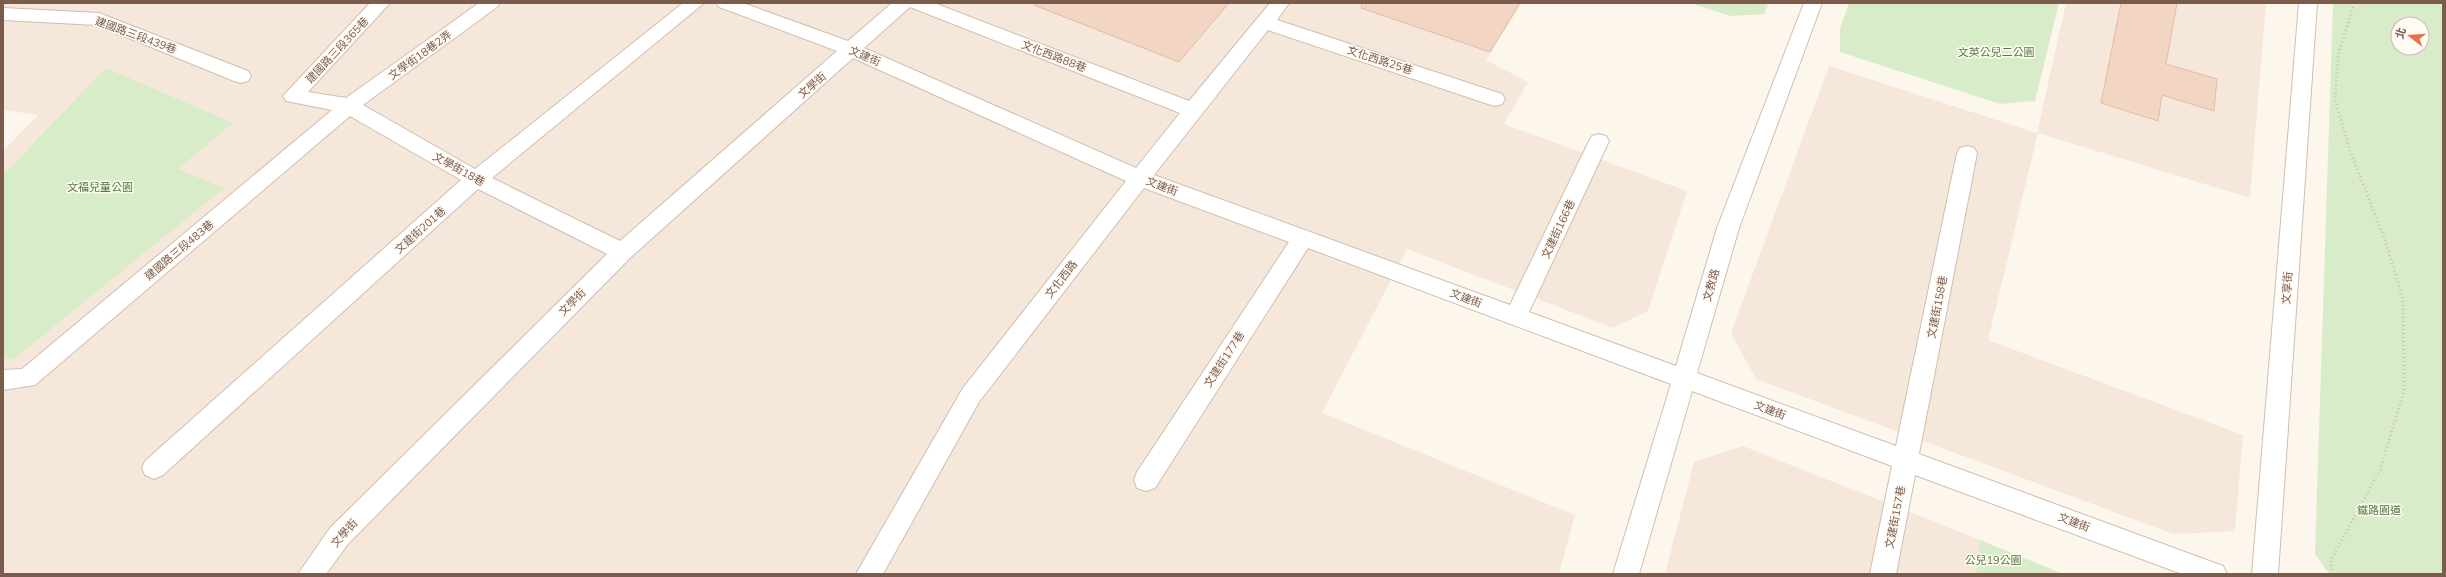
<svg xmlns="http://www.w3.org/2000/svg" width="2446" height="577" font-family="Mulish,'Noto Sans TC',sans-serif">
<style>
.residential{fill:#f5e8da}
.green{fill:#d8ecc9;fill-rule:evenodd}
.building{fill:#f3d5c3;stroke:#e6bba3}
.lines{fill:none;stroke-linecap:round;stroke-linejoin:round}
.minor-casing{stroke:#d1beb0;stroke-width:2}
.path{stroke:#d9b8a5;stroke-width:2.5;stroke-dasharray:1 3;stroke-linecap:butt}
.minor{fill:#fff;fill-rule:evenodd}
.labels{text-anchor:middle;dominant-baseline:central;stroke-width:3;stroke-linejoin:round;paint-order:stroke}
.street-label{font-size:11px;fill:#7a5c4d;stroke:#fffaf3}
.park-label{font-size:11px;fill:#537a41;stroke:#fffaf3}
</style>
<rect width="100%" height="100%" fill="#fdf6ec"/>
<g class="residential">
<polygon points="3,3 1522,3 1486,60 1528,82 1504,124 1687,191 1648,311 1613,328 1407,249 1322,413 1575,515 1559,574 3,574 3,151 38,115 3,110"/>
<polygon points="2066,3 2266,3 2250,198 2038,133 1988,340 2243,435 2235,531 2173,534 1756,379 1731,333 1829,66 2037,133"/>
<polygon points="1743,446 1980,540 1976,574 1665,574 1694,462"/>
</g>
<g class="green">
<polygon points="1690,3 1769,3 1764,14 1731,16"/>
<polygon points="1849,3 2059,3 2035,101 2000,104 1840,52 1840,29"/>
<path d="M2333,3H2443V574H2329L2315,554ZM2398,24H2422V48H2398Z"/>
<polygon points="106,68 233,123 178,169 224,188 15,358 3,359 3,175"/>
<polygon points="1980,540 2063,574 1976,574"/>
</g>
<g class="building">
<polygon points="1035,3 1229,3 1179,62 1034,5"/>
<polygon points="1362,3 1520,3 1490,52 1361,8"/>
<polygon points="2121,3 2177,3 2166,64 2217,79 2214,111 2162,95 2158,121 2101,103"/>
</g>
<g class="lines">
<defs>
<g id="minor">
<path d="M370,3H390L308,92L346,98L479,3H500L497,7L363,105L475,169L683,3H704L492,178L620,241L837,51L719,7L716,3H743L848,41L892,3H934L1189,101L1270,3H1289L1277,20L1502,94L1505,99L1502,104L1495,106L1488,104L1268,30L1154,175L1510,305L1589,141L1592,136L1599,134L1606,136L1609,141L1529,312L1676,366L1717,228L1804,3H1822L1739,228L1697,373L1896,446L1957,153L1960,148L1967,146L1974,148L1977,153L1919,454L2223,566L2227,574H2182L1915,475L1896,574H1870L1892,466L1692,391L1639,574H1613L1671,384L1308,248L1155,488L1146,491L1137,488L1134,480L1137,472L1289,242L1144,188L979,402L883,574H856L963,388L1126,181L853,58L630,258L348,544L326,574H298L330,528L607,254L478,189L163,475L154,479L145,475L142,468L145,461L461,180L350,116L35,385L3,390V370L22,369L332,110L286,101L283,96ZM910,7L1180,113L1136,168L864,48Z"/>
<polygon points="2299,3 2317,3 2278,574 2252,574"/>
<polygon points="3,8 99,13 248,71 251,76 248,81 241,83 234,81 97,25 3,20"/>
</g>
</defs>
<use href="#minor" class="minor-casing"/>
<polyline class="path" points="2331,574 2331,560 2380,470 2404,391 2403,299 2385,240 2351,153 2335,101 2338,56 2354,3"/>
<use href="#minor" class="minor"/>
</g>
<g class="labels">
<g class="street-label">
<text transform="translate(136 35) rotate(20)">建國路三段439巷</text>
<text transform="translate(337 50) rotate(-47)">建國路三段365巷</text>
<text transform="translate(420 55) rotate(-36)">文學街18巷2弄</text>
<text transform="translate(865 56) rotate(23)">文建街</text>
<text transform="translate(1054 56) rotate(21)">文化西路88巷</text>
<text transform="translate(1380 60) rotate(18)">文化西路25巷</text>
<text transform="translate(812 85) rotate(-41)">文學街</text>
<text transform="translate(459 169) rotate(29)">文學街18巷</text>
<text transform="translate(1162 186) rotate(20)">文建街</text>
<text transform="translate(1558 229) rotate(-65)">文建街166巷</text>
<text transform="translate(420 230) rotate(-42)">文建街201巷</text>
<text transform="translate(179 250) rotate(-40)">建國路三段483巷</text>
<text transform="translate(1061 279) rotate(-52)">文化西路</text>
<text transform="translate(1711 285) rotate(-74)">文教路</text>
<text transform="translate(2287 288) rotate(-86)">文享街</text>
<text transform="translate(1466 298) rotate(20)">文建街</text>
<text transform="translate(572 302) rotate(-45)">文學街</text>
<text transform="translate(1937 307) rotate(-79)">文建街158巷</text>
<text transform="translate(1224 359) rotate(-57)">文建街177巷</text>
<text transform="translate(1770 410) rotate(20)">文建街</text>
<text transform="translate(1895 517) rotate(-79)">文建街157巷</text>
<text transform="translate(2074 522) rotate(20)">文建街</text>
<text transform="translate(344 533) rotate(-48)">文學街</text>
</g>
<g class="park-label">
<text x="1996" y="52">文英公兒二公園</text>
<text x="100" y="187">文福兒童公園</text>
<text x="2379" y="510">鐵路園道</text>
<text x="1993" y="560">公兒19公園</text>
</g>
</g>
<rect width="2446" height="577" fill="none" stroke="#7a5c4d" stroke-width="8"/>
<g transform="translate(2410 36) rotate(287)"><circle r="19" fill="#fffaf3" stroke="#cabbb1"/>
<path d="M0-3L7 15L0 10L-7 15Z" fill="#e76f51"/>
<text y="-6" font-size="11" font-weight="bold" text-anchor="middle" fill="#7a5c4d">北</text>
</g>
</svg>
